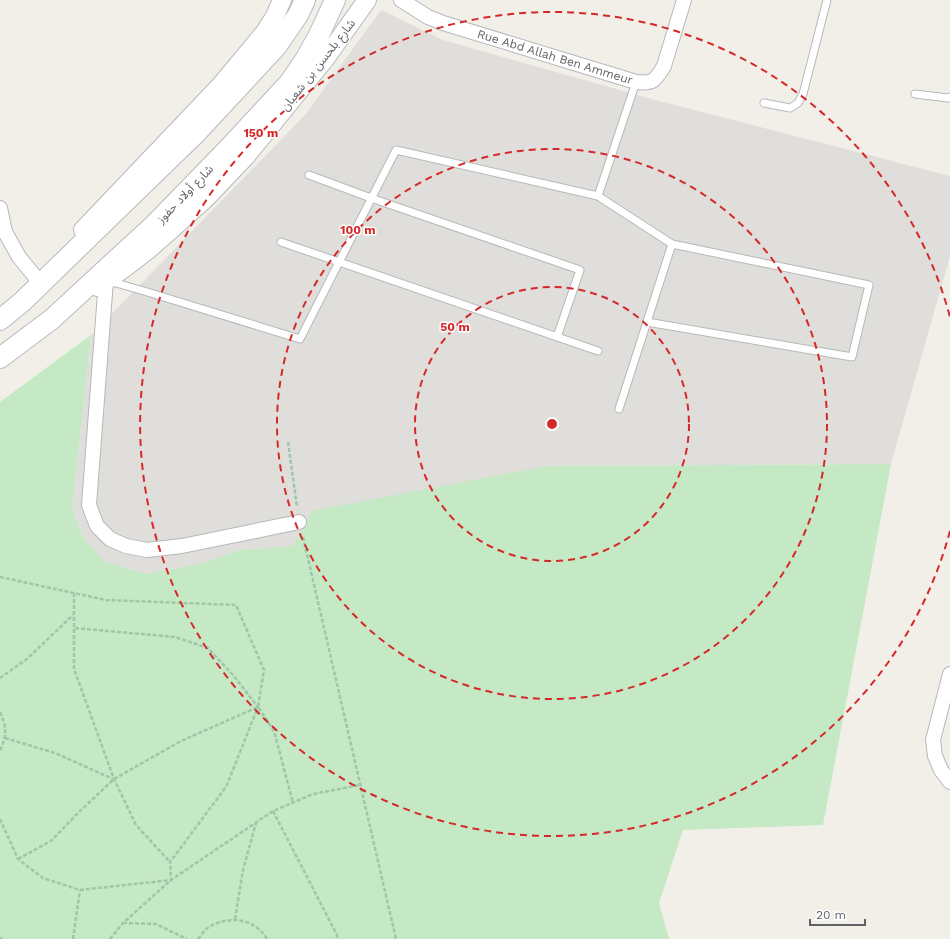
<svg xmlns="http://www.w3.org/2000/svg" width="950" height="939" font-family="'Work Sans','Noto Sans Arabic',sans-serif">
<style>
.industrial{fill:#e0deda}
.green{fill:#c5e8c5}
.lines{fill:none;stroke-linecap:round;stroke-linejoin:round}
.service-casing{stroke:#b5b8bc;stroke-width:9}
.minor-casing{stroke:#b5b8bc;stroke-width:16}
.tertiary-casing{stroke:#b5b8bc;stroke-width:20}
.secondary-casing{stroke:#b6babf;stroke-width:22}
.path{stroke:#9cc7a9;stroke-width:2.5;stroke-dasharray:4 2;stroke-linecap:butt}
.service{stroke:#fff;stroke-width:7}
.minor{stroke:#fff;stroke-width:14}
.tertiary{stroke:#fff;stroke-width:18}
.secondary{stroke:#fff;stroke-width:20}
.ring{fill:none;stroke:#d62828;stroke-width:2;stroke-dasharray:7 5}
.labels{text-anchor:middle;dominant-baseline:central;stroke-width:3;stroke-linejoin:round;paint-order:stroke}
.street-label{font-size:12px;fill:#5f6368;stroke:#fff}
.centre{fill:#d62828;stroke:#fff;stroke-width:2}
.ring-label{font-size:12px;text-anchor:middle;font-weight:bold;fill:#d62828;stroke:#fff;stroke-width:3;stroke-linejoin:round;paint-order:stroke}
</style>
<rect width="100%" height="100%" fill="#f1efe8"/>
<polygon class="industrial" points="381,10 443,40 648,98 950,176 950,256 891,464 547,466 293,546 239,550 199,564 146,574 104,561 84,539 72,509 91,335 305,115"/>
<polygon class="green" points="91,335 72,509 84,539 104,561 146,574 199,564 239,550 293,546 312,511 547,466 891,464 823,825 683,830 659,903 669,939 0,939 0,402"/>
<g class="lines">
<defs>
<g id="service">
<polyline points="915,94 948,98 950,97"/>
<polyline points="764,103 790,108 798,103 803,94 827,0"/>
<polyline points="309,175 371,198 580,270 557,337"/>
<polyline points="598,196 636,82"/>
<polyline points="281,242 598,351"/>
<polyline points="109,281 144,291 300,339 396,150 598,196 672,244 869,285 852,357 647,322"/>
<polyline points="619,409 672,244"/>
</g>
<g id="minor">
<path d="M401,0L428,17L443,23L636,82C653,84 655,81 664,66L684,0"/>
<polyline points="0,208 5,232 19,257 37,279"/>
<polyline points="106,280 89,505 97,526 110,539 126,546 147,550 182,546 299,522"/>
<polyline points="950,674 933,740 935,756 941,770 950,782"/>
</g>
<g id="tertiary">
<polyline points="83,230 221,85 265,32 275,16 282,0"/>
<polyline points="97,287 123,269 149,249 174,227 206,198 246,156 325,59 367,0"/>
</g>
<g id="secondary">
<polyline points="0,320 22,302 197,132 276,47 298,15 305,0"/>
<polyline points="0,358 52,319 155,224 227,150 290,82 305,60 319,35 335,0"/>
</g>
</defs>
<use href="#service" class="service-casing"/>
<use href="#minor" class="minor-casing"/>
<use href="#tertiary" class="tertiary-casing"/>
<use href="#secondary" class="secondary-casing"/>
<g class="path">
<polyline points="288,442 297,507"/>
<polyline points="303,537 396,939"/>
<polyline points="0,577 106,600 236,605 264,670 258,707 274,731 293,803"/>
<polyline points="74,593 74,669 114,779 136,825 170,862"/>
<polyline points="0,678 27,659 73,615"/>
<path d="M0,712C7,729 7,734 0,751"/>
<polyline points="5,738 55,753 113,779"/>
<polyline points="273,811 337,935 337,939"/>
<polyline points="0,819 18,859 43,878 80,890 171,880 170,862 226,787 258,707 233,675 208,648 175,637 74,628"/>
<polyline points="18,859 51,841 78,813 114,779 181,741 258,707"/>
<polyline points="235,919 243,870 256,823"/>
<polyline points="123,923 156,924 187,939"/>
<polyline points="0,938 2,939"/>
<polyline points="73,939 80,890"/>
<polyline points="110,939 123,923 171,880 273,811 313,794 360,785"/>
<path d="M198,939C201,936 203,932 206,929C226,915 254,917 267,939"/>
</g>
<use href="#service" class="service"/>
<use href="#minor" class="minor"/>
<use href="#tertiary" class="tertiary"/>
<use href="#secondary" class="secondary"/>
</g>
<g class="ring">
<circle cx="552" cy="424" r="137"/>
<circle cx="552" cy="424" r="275"/>
<path d="M950 531A412 412 0 1 1 950 317"/>
</g>
<g class="labels">
<g class="street-label">
<text transform="translate(555 57) rotate(17)">Rue Abd Allah Ben Ammeur</text>
<text transform="translate(318 65) rotate(-52)">شارع بلحسن بن شعبان</text>
<text transform="translate(185 194) rotate(-46)">شارع أولاد حفوز</text>
</g>
</g>
<circle cx="552" cy="424" r="6" class="centre"/>
<g class="ring-label">
<text x="261" y="137">150 m</text>
<text x="358" y="234">100 m</text>
<text x="455" y="331">50 m</text>
</g>
<path d="M810 919v6h55v-6" fill="none" stroke="#5f6368" stroke-width="2"/>
<text x="816" y="919" font-size="12" fill="#5f6368" stroke="#ffffff" stroke-width="3" paint-order="stroke">20 m</text>
</svg>
